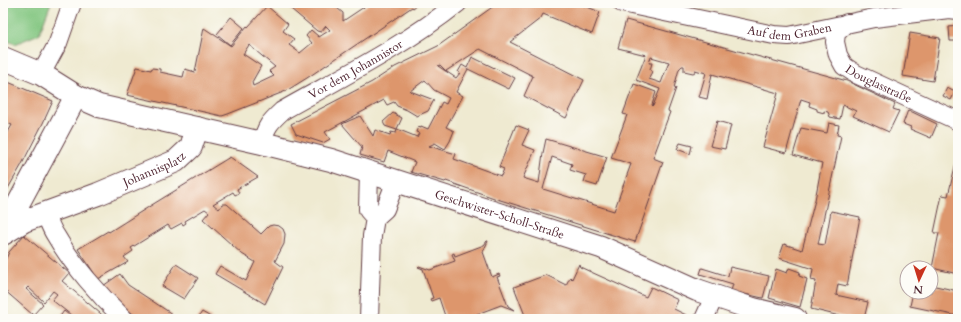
<svg xmlns="http://www.w3.org/2000/svg" width="961" height="322" font-family="Cardo,serif">
<style>
.green{fill:#82c680;stroke:#667256}
.building{fill:#dd966c;fill-rule:evenodd}
.lines{fill:none;stroke-linecap:round;stroke-linejoin:round}
.minor-casing{stroke:#633d44;stroke-width:20}
.major-casing{stroke:#633d44;stroke-width:24}
.minor{stroke:#fff;stroke-width:18}
.major{stroke:#fff;stroke-width:22}
.labels{text-anchor:middle;dominant-baseline:central;stroke-width:3;stroke-linejoin:round;paint-order:stroke}
.street-label{font-size:12px;fill:#4a1f2b;stroke:#fdfcf7}
</style>
<rect width="100%" height="100%" fill="#fdfcf7"/>
<filter id="ink" filterUnits="userSpaceOnUse"><feTurbulence type="fractalNoise" baseFrequency=".025" numOctaves="2"/><feDisplacementMap in="SourceGraphic" scale="8" xChannelSelector="R" yChannelSelector="G"/><feConvolveMatrix kernelMatrix="1 2 1 2 8 2 1 2 1" color-interpolation-filters="sRGB"/></filter>
<filter id="wash" filterUnits="userSpaceOnUse"><feTurbulence type="fractalNoise" baseFrequency=".012" numOctaves="4" result="noise"/><feDisplacementMap in="SourceGraphic" scale="16" xChannelSelector="R" yChannelSelector="G"/><feGaussianBlur stdDeviation="0.9" result="paint"/><feColorMatrix in="noise" values="0 0 0 0 0 0 0 0 0 0 0 0 0 0 0 0 0 1.4 0 .05"/><feComposite in="paint" operator="in"/></filter>
<g filter="url(#wash)">
<rect width="100%" height="100%" fill="#efead1"/>
<polygon class="green" points="3,3 51,3 39,34 15,44 3,39"/>
<g id="blocks">
<g class="building">
<path d="M296,3H331L343,13V21L370,3H420L413,8L412,7L307,78L286,91L228,114L222,116L127,95L137,67L151,70L152,68L160,69V72L183,77L185,69L195,72L204,28L231,46L247,26L248,27L267,6L288,24L283,31L294,39L289,45L300,53L312,43L306,36L311,30L319,37L330,30L326,26L321,32L317,31L291,9ZM249,45L275,67L269,71L274,76L253,86L252,82L261,66L243,54Z"/>
<path d="M498,3H577L600,12L592,34L543,14L541,18L510,42L584,80L566,118L524,96L533,76L480,49L446,71L440,65L438,66L456,78L460,73L458,72L462,65L467,68L472,57L515,78L509,89L468,69L456,92L463,96L446,127L454,131L450,141L445,149L435,143L429,146L456,154L454,159L501,176L504,169L499,167L516,125L529,130L522,145L535,150L523,178L539,183L543,153L546,139L607,157L597,186L584,182L586,175L570,170L572,164L552,157L543,189L614,211L631,164L611,158L627,115L623,114L634,84L656,92L652,105L653,106L660,89L636,80L646,55L618,48L626,20L847,81L895,104L893,109L899,111L889,132L853,116L856,111L843,105L840,119L830,117L828,112L824,111V113L817,111V109L809,106L810,102L801,99L786,153L763,147L778,93L712,74L707,99L699,97L706,73L695,70V72L693,73L684,71V66H682L679,69L674,88H676L668,111L670,112L653,158L663,162L635,242L497,199L446,181L445,182L411,172L415,162L388,151L384,162L360,155L362,147L342,124L360,116L373,136L375,130L390,135L391,132L396,133L397,130L385,126L383,122L393,113L402,118L397,129L417,137L419,133L416,132L418,127L421,128V126L428,129L442,102L446,104L449,98L434,90L425,80L410,91L434,100L428,111L417,116L407,110L397,106L394,102L387,105L384,100L325,132L330,139L323,143L296,134L291,124L372,82L395,67L438,46ZM651,57L669,62L661,83L649,79L652,71L650,70L652,63H649Z"/>
<polygon points="231,17 244,28 230,45 217,34"/>
<polygon points="958,26 958,41 950,41 949,27"/>
<polygon points="910,33 940,38 933,81 903,76"/>
<polygon points="3,82 7,84 8,82 53,101 43,123 21,166 3,197 3,141 12,125 3,121"/>
<polygon points="947,88 955,92 951,100 943,96"/>
<polygon points="908,110 937,124 931,138 910,129 911,127 903,124"/>
<polygon points="717,121 731,125 725,149 710,146"/>
<polygon points="829,123 839,125 837,135 841,136 818,244 825,245 831,211 860,217 847,286 838,284 836,295 868,302 864,319 852,319 811,309 816,281 811,280 813,269 779,258 784,244 802,250 815,200 822,163 793,155 801,128 827,133"/>
<polygon points="680,143 692,146 690,154 677,149"/>
<polygon points="230,157 258,177 237,189 239,193 235,195 233,192 213,204 219,209 223,204 227,204 261,234 269,226 273,225 279,226 283,229 285,234 284,244 275,261 283,267 265,304 215,274 220,266 246,281 255,262 242,254 203,219 209,212 205,209 185,221 186,223 183,225 182,223 171,229 168,225 131,248 133,251 124,257 128,262 98,279 78,249 108,231 109,232 155,203"/>
<polygon points="956,162 958,162 958,274 932,268 939,233 934,233 942,195 948,196"/>
<polygon points="24,235 69,273 62,281 107,319 76,319 52,300 57,294 53,291 44,302 28,287 26,289 43,304 33,315 3,289 3,265 9,252"/>
<polygon points="487,241 488,241 483,252 492,277 499,274 500,276 497,277 508,306 514,310 501,305 477,314 478,319 446,319 439,298 431,301 430,299 433,298 423,269 418,267 419,266 430,270 455,261 452,254 454,253 455,256 484,245"/>
<polygon points="176,264 198,278 184,299 162,286"/>
<polygon points="579,264 580,267 646,297 651,287 678,300 674,309 688,316 687,319 523,319 526,318 514,287 546,275 566,285 570,277 572,279"/>
<polygon points="730,267 769,276 763,298 731,291 733,284 700,274 702,268 728,276"/>
<polygon points="789,268 800,272 799,276 807,279 800,307 769,298 776,269 787,273"/>
<polygon points="120,274 128,285 172,314 169,319 141,319 113,301 103,286"/>
<polygon points="931,285 958,291 958,316 910,306 913,292 931,292"/>
<polygon points="64,311 74,319 58,319"/>
<polygon points="202,312 214,319 197,319"/>
</g>
</g>
</g>
<g filter="url(#ink)">
<use href="#blocks" fill-opacity="0" stroke="#633d44" stroke-width="1"/>
<g class="lines">
<defs>
<g id="minor">
<path id="s1" d="M622,3L774,35L789,36L874,18L949,9L958,10"/>
<path id="s2" d="M847,23L836,33L835,42L838,55L844,66L856,74L958,121"/>
<polyline points="41,74 58,43 72,3"/>
<path id="s3" d="M262,143C266,126 270,122 282,111C342,77 404,46 458,3"/>
<polyline points="369,172 368,210 375,218"/>
<path d="M45,214C49,221 51,229 56,236C72,264 100,296 124,319"/>
<polyline points="369,319 372,236 375,218 385,209 396,181"/>
<polyline points="704,319 714,297"/>
</g>
<g id="major">
<path id="s4" d="M3,58L41,74L76,96L99,106L262,143L331,160L601,247L697,290L753,309L795,319"/>
<polyline points="3,232 76,96"/>
<path id="s5" d="M3,234L24,221L98,194L176,161L191,147L197,128"/>
</g>
</defs>
<use href="#minor" class="minor-casing"/>
<use href="#major" class="major-casing"/>
<use href="#minor" class="minor"/>
<use href="#major" class="major"/>
</g>
</g>
<g class="labels">
<g class="street-label">
<text stroke="none"><textPath href="#s1" startOffset="171">Auf dem Graben</textPath></text>
<text stroke="none"><textPath href="#s3" startOffset="123">Vor dem Johannistor</textPath></text>
<text stroke="none"><textPath href="#s2" startOffset="89">Douglasstraße</textPath></text>
<text stroke="none"><textPath href="#s5" startOffset="165">Johannisplatz</textPath></text>
<text stroke="none"><textPath href="#s4" startOffset="523">Geschwister-Scholl-Straße</textPath></text>
</g>
</g>
<rect width="961" height="322" fill="none" stroke="#fdfcf7" stroke-width="16"/>
<g transform="translate(919 280) rotate(184)"><circle r="19" fill="#fdfcf7" stroke="#b5a4a5"/>
<path d="M0-3L7 15L0 10L-7 15Z" fill="#c8321e"/>
<text y="-6" font-size="11" font-weight="bold" text-anchor="middle" fill="#4a1f2b">N</text>
</g>
</svg>
